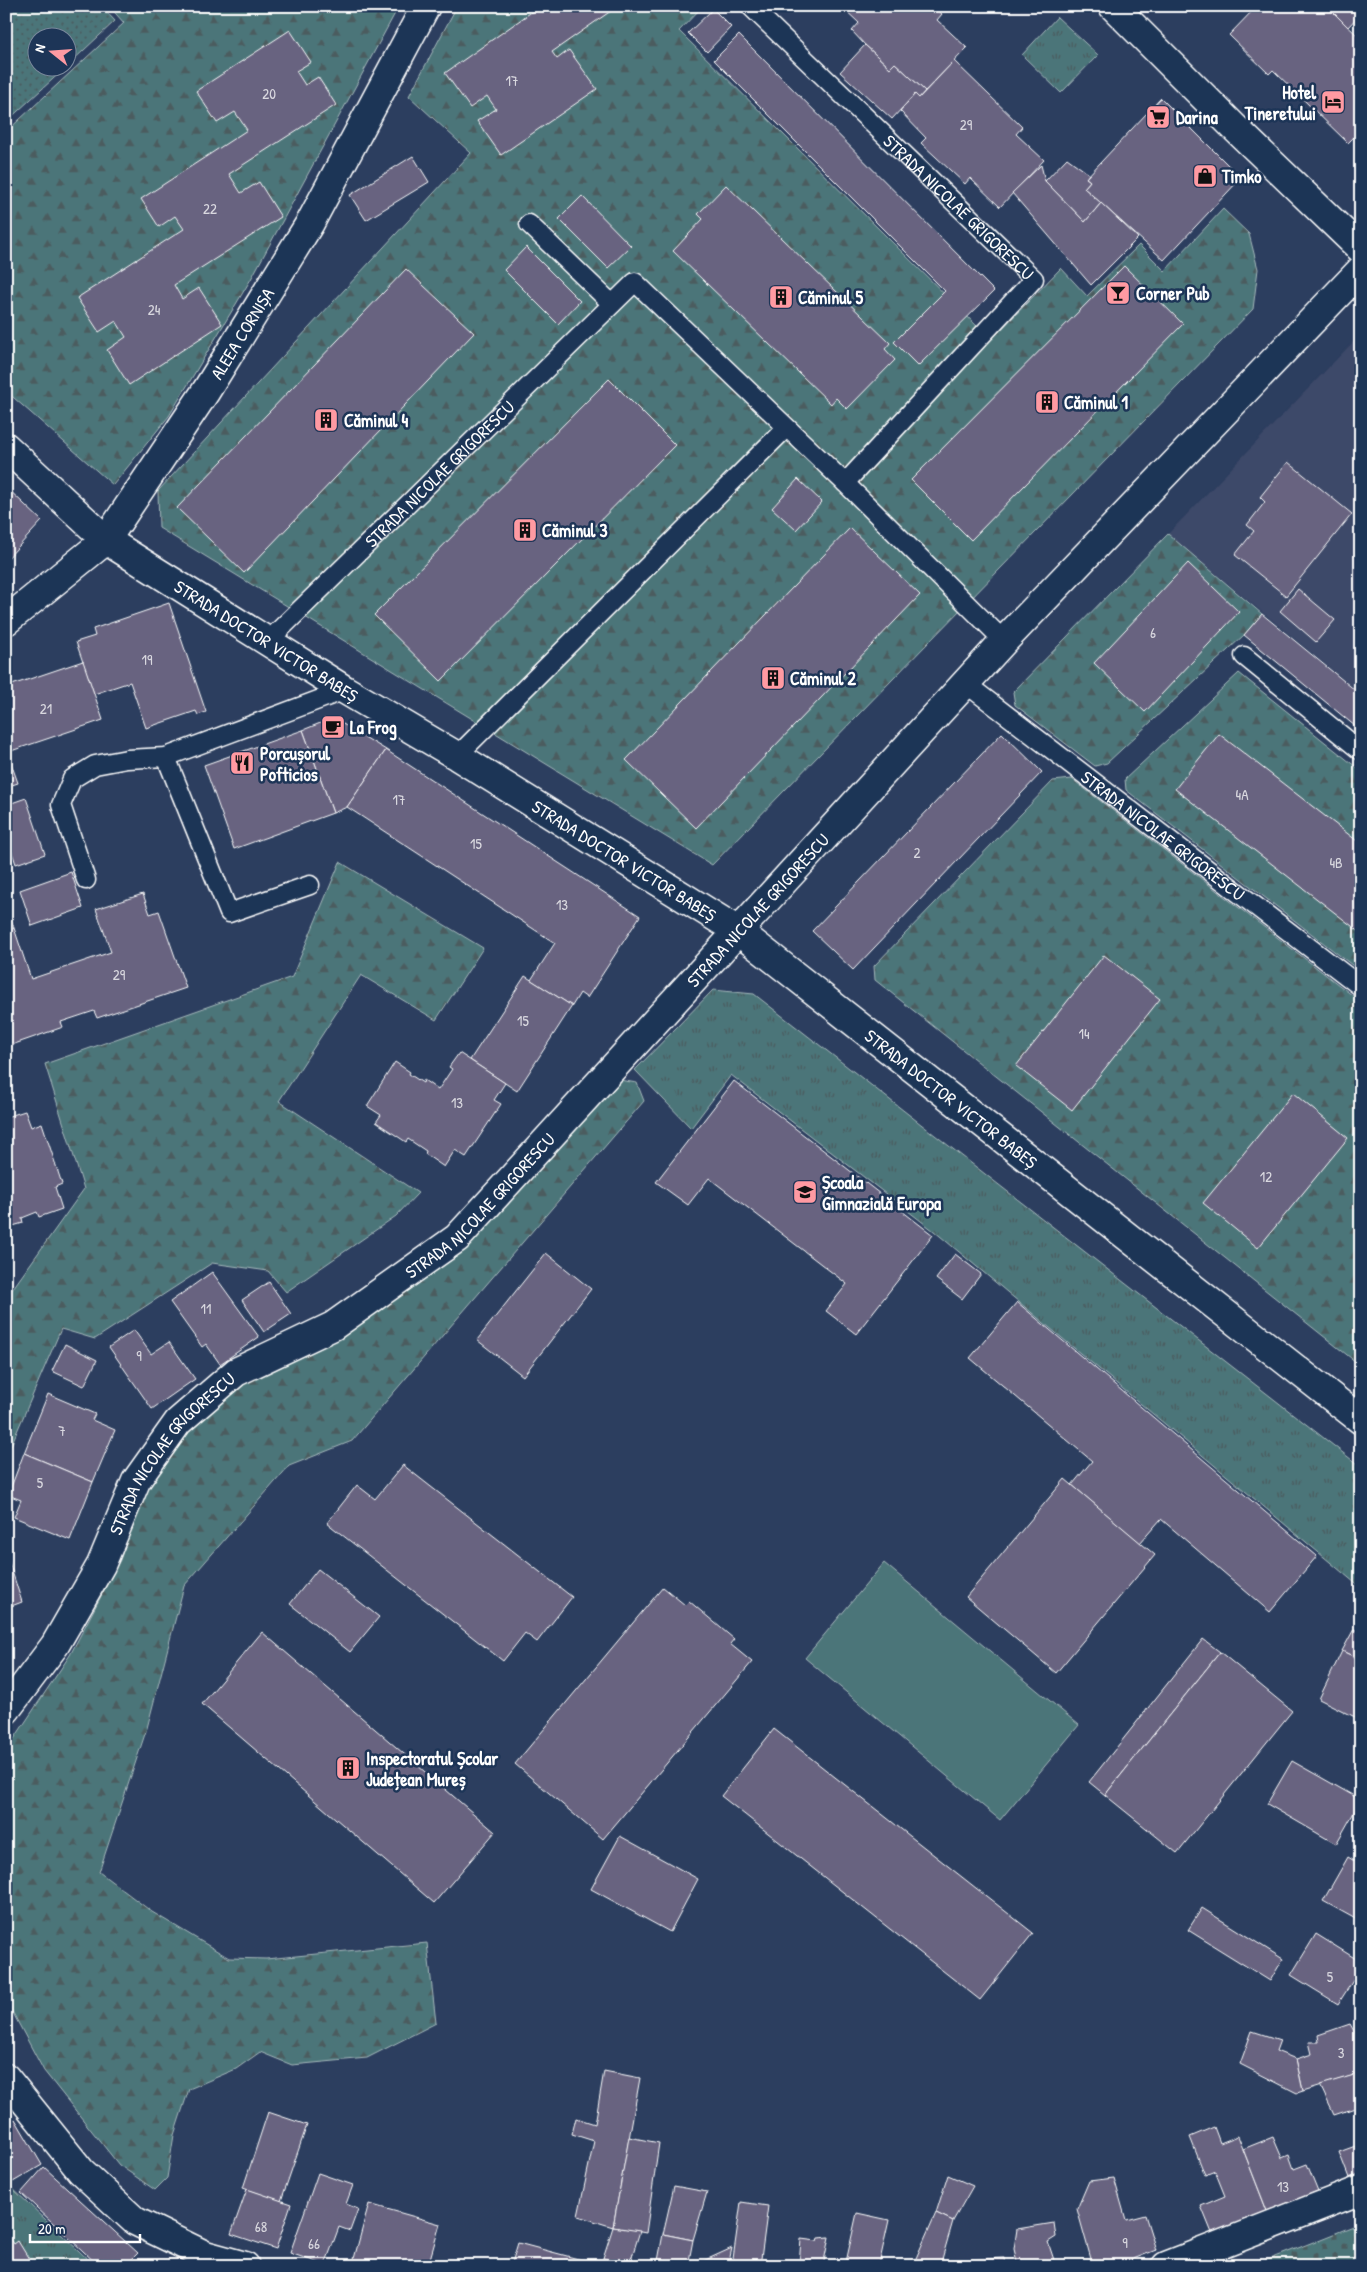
<svg xmlns="http://www.w3.org/2000/svg" width="1367" height="2272" font-family="'Patrick Hand',sans-serif">
<style>
.built{fill:#3e4969}
.grass{fill:url(#grass-tufts);stroke:#a6babc}
.forest{fill:url(#forest-firs);stroke:#a6babc}
.cemetery{fill:url(#cemetery-stones);stroke:#a6babc}
.park{fill:url(#park-dots);stroke:#a6babc}
.pitch{fill:#4c7479;stroke:#a6babc}
.building{fill:#676380;stroke:#fff}
.lines{fill:none;stroke-linecap:round;stroke-linejoin:round}
.lane-casing{stroke:#fff;stroke-width:21}
.street-casing{stroke:#fff;stroke-width:31}
.secondary-casing{stroke:#fff;stroke-width:31}
.lane{stroke:#1d3557;stroke-width:18}
.street{stroke:#1d3557;stroke-width:28}
.secondary{stroke:#1d3557;stroke-width:28}
.labels{text-anchor:middle;dominant-baseline:central;stroke-width:5;stroke-linejoin:round;paint-order:stroke}
.number-label{font-size:15px;fill:#d9d8df}
.poi-label{font-size:18px;font-weight:bold;fill:#fff;stroke:#1d3557;text-anchor:start}
.street-label{font-size:18px;fill:#fff;stroke:#1d3557}
</style>
<defs>
<pattern id="grass-tufts" width="24" height="20" patternUnits="userSpaceOnUse" patternTransform="scale(1.25)"><rect width="24" height="20" fill="#4c7479"/><path d="M3 7l-1-3M5 7V3M7 7l1-3M15 17l-1-3M17 17v-4M19 17l1-3" fill="none" stroke="#4c5c5e"/></pattern>
<pattern id="forest-firs" width="22" height="20" patternUnits="userSpaceOnUse" patternTransform="scale(1.25)"><rect width="22" height="20" fill="#4c7479"/><path d="M5 1l3.5 6h-7zM16 11l3.5 6h-7z" fill="#4c5c5e"/></pattern>
<pattern id="cemetery-stones" width="16" height="16" patternUnits="userSpaceOnUse" patternTransform="scale(1.25)"><rect width="16" height="16" fill="#4c7479"/><path d="M2 7V4a2 2 0 0 1 4 0v3zM10 15v-3a2 2 0 0 1 4 0v3z" fill="#4c5c5e"/></pattern>
<pattern id="park-dots" width="8" height="8" patternUnits="userSpaceOnUse" patternTransform="scale(1.25)"><rect width="8" height="8" fill="#4c7479"/><path d="M2 2h.1M6 6h.1" fill="none" stroke="#4c5c5e" stroke-width="1.8" stroke-linecap="round"/></pattern>
</defs>
<rect width="100%" height="100%" fill="#2c3e5f"/>
<filter id="ink" filterUnits="userSpaceOnUse"><feTurbulence type="fractalNoise" baseFrequency=".02" numOctaves="2"/><feDisplacementMap in="SourceGraphic" scale="10" xChannelSelector="R" yChannelSelector="G"/><feConvolveMatrix kernelMatrix="1 2 1 2 8 2 1 2 1" color-interpolation-filters="sRGB"/></filter>
<g filter="url(#ink)">
<polygon class="built" points="1361,334 1361,694 1168,534"/>
<g class="grass">
<polygon points="1057,17 1098,55 1061,93 1022,55"/>
<polygon points="713,990 754,994 1361,1467 1361,1588 934,1231 731,1075 691,1128 635,1070"/>
<polygon points="6,2179 12,2188 95,2266 6,2266"/>
</g>
<g class="forest">
<polygon points="109,6 399,6 251,279 169,416 113,485 6,391 6,132 124,23"/>
<polygon points="457,6 703,6 679,31 991,340 1061,268 1087,296 1139,245 1165,271 1223,209 1249,234 1258,269 1253,309 712,865 159,528 158,491 471,153 409,96"/>
<polygon points="1168,534 1262,614 1244,635 1107,763 1095,766 1015,705 1013,692"/>
<polygon points="1239,673 1361,771 1361,972 1126,790 1125,779"/>
<polygon points="1072,779 1361,1002 1361,1366 875,980 874,966 1053,781"/>
<polygon points="340,862 483,948 436,1020 361,975 279,1101 418,1193 396,1216 286,1292 268,1271 212,1263 95,1339 61,1329 6,1457 6,1298 84,1189 45,1064 292,977"/>
<polygon points="619,1080 637,1083 644,1101 352,1441 289,1466 184,1586 147,1728 99,1872 152,1912 229,1958 266,1959 427,1943 436,2023 367,2058 292,2065 260,2052 236,2069 189,2089 174,2135 167,2178 155,2190 119,2165 44,2071 6,2000 6,1751 70,1655 120,1560 145,1486 189,1430 243,1384 339,1339 463,1252"/>
</g>
<polygon class="cemetery" points="1361,2223 1361,2266 1253,2266"/>
<polygon class="park" points="6,6 101,6 115,21 68,65 68,38 38,38 38,68 65,68 6,122"/>
<polygon class="pitch" points="884,1563 1079,1725 1000,1820 805,1658"/>
<g class="building">
<polygon points="540,6 618,6 552,52 557,59 569,50 597,89 501,155 477,121 496,109 487,96 470,108 445,73"/>
<polygon points="841,6 934,6 942,14 937,20 967,48 925,91 895,63 890,68 865,45 852,31 859,23"/>
<polygon points="1257,6 1327,6 1361,39 1361,130 1348,143 1273,70 1269,74 1229,35"/>
<polygon points="1327,6 1361,6 1361,13 1348,27"/>
<polygon points="713,9 731,27 707,52 688,33"/>
<polygon points="290,30 311,62 296,71 305,85 318,77 336,105 229,174 241,193 259,182 281,217 174,285 182,299 199,288 222,324 129,385 107,350 126,337 116,321 99,332 77,298 184,229 175,216 159,227 141,199 247,130 235,112 217,123 196,91"/>
<polygon points="739,35 994,291 918,366 894,342 945,291 714,60"/>
<polygon points="865,45 890,68 895,63 925,91 919,98 915,94 892,119 840,72"/>
<polygon points="954,61 1022,127 1016,134 1044,160 1000,207 970,178 965,184 921,143 926,138 900,111 915,94 919,98"/>
<polygon points="1161,98 1241,178 1164,260 1084,188 1090,181 1086,178"/>
<polygon points="413,156 429,182 366,220 350,195"/>
<polygon points="1067,158 1089,174 1086,178 1090,181 1084,188 1101,203 1085,222 1045,181"/>
<polygon points="1041,165 1045,181 1085,222 1101,203 1138,238 1091,285 1012,193"/>
<polygon points="726,185 890,343 885,349 895,360 847,409 836,398 831,404 673,251 703,219 698,214"/>
<polygon points="582,196 631,246 608,268 559,219"/>
<polygon points="526,247 580,301 558,324 504,270"/>
<polygon points="1124,266 1183,324 971,540 911,480"/>
<polygon points="406,269 474,333 244,573 177,508"/>
<polygon points="609,379 675,445 441,681 374,615"/>
<polygon points="1288,462 1352,514 1286,596 1235,555 1254,531 1247,525 1265,502 1260,497"/>
<polygon points="798,479 822,502 796,530 772,508"/>
<polygon points="6,487 42,521 6,560"/>
<polygon points="850,528 920,595 696,828 626,760"/>
<polygon points="1188,563 1239,612 1145,712 1094,663"/>
<polygon points="1298,589 1335,620 1316,642 1280,611"/>
<polygon points="169,603 206,712 198,715 196,711 146,728 130,682 94,694 76,642 95,636 93,629"/>
<polygon points="1262,614 1361,695 1361,731 1244,635"/>
<polygon points="83,661 103,720 8,752 6,687"/>
<polygon points="333,718 386,750 347,807 333,813 303,730"/>
<polygon points="303,730 333,813 234,849 204,765"/>
<polygon points="1002,733 1042,772 853,970 812,931"/>
<polygon points="1219,734 1361,844 1361,933 1175,789"/>
<polygon points="6,749 18,783 6,787"/>
<polygon points="386,750 640,916 587,998 580,993 572,1006 531,980 555,943 347,807"/>
<polygon points="26,798 45,854 16,864 6,835 6,805"/>
<polygon points="71,872 83,908 32,926 20,890"/>
<polygon points="143,894 150,914 159,911 186,988 97,1018 94,1011 61,1022 63,1027 6,1047 6,931 14,928 31,979 111,952 96,909"/>
<polygon points="6,905 14,928 6,931"/>
<polygon points="1104,955 1160,999 1072,1110 1016,1066"/>
<polygon points="525,976 572,1006 517,1091 470,1060"/>
<polygon points="459,1053 505,1083 494,1100 501,1104 466,1157 455,1150 444,1167 425,1154 426,1151 408,1139 406,1142 376,1122 381,1115 367,1106 395,1062 410,1072 409,1074 423,1083 424,1080 438,1090 452,1069 449,1067"/>
<polygon points="734,1081 933,1235 856,1334 826,1311 847,1284 709,1178 688,1205 656,1182"/>
<polygon points="1293,1093 1348,1138 1258,1248 1203,1203"/>
<polygon points="25,1111 31,1127 42,1123 62,1184 55,1187 62,1209 39,1217 37,1212 22,1218 23,1223 6,1228 6,1117"/>
<polygon points="546,1253 591,1289 523,1376 477,1340"/>
<polygon points="955,1254 981,1274 962,1299 936,1279"/>
<polygon points="212,1272 259,1337 220,1364 206,1344 202,1347 170,1302"/>
<polygon points="269,1282 291,1314 264,1332 242,1300"/>
<polygon points="1017,1302 1317,1556 1270,1612 1161,1519 1140,1543 1072,1485 1092,1461 970,1358"/>
<polygon points="134,1330 151,1354 169,1342 195,1379 152,1409 109,1347"/>
<polygon points="65,1344 97,1360 84,1386 52,1371"/>
<polygon points="48,1394 95,1414 92,1420 115,1430 93,1482 24,1453"/>
<polygon points="24,1453 93,1482 70,1540 14,1517 21,1500 8,1495"/>
<polygon points="403,1465 572,1597 537,1642 525,1633 503,1661 327,1523 357,1485 375,1499"/>
<polygon points="1065,1479 1155,1555 1056,1673 966,1597"/>
<polygon points="6,1553 22,1602 6,1608"/>
<polygon points="318,1569 379,1617 350,1652 290,1604"/>
<polygon points="663,1587 685,1605 689,1601 734,1639 730,1644 752,1662 603,1839 515,1764"/>
<polygon points="1354,1629 1361,1633 1361,1660 1342,1651"/>
<polygon points="262,1632 495,1832 434,1903 202,1704"/>
<polygon points="1203,1639 1220,1652 1105,1795 1089,1782"/>
<polygon points="1342,1651 1361,1660 1361,1720 1319,1699"/>
<polygon points="1220,1652 1292,1711 1177,1853 1105,1795"/>
<polygon points="774,1729 1033,1933 980,2000 721,1796"/>
<polygon points="1292,1761 1361,1800 1336,1844 1267,1804"/>
<polygon points="620,1836 698,1879 670,1932 591,1889"/>
<polygon points="1348,1857 1361,1865 1361,1922 1323,1901"/>
<polygon points="1202,1908 1283,1959 1270,1981 1188,1930"/>
<polygon points="1316,1934 1361,1962 1361,1968 1338,2004 1291,1975"/>
<polygon points="1350,2024 1361,2043 1361,2073 1303,2091 1296,2059 1312,2054 1309,2042 1319,2042 1318,2035"/>
<polygon points="1252,2031 1280,2040 1276,2051 1296,2059 1303,2091 1297,2093 1240,2064"/>
<polygon points="604,2071 640,2078 613,2227 578,2216 594,2141 572,2134 576,2118 595,2124"/>
<polygon points="1361,2073 1361,2106 1334,2115 1320,2085"/>
<polygon points="268,2112 307,2125 281,2201 243,2188"/>
<polygon points="15,2119 42,2165 13,2182 6,2170 6,2124"/>
<polygon points="1214,2127 1220,2143 1238,2136 1267,2211 1212,2233 1201,2206 1225,2196 1215,2171 1205,2175 1190,2137"/>
<polygon points="629,2137 659,2143 646,2233 613,2227"/>
<polygon points="1273,2137 1282,2158 1289,2155 1294,2169 1307,2164 1318,2191 1267,2211 1243,2149"/>
<polygon points="1361,2144 1361,2173 1349,2178 1339,2152"/>
<polygon points="44,2167 138,2253 125,2266 99,2266 21,2193"/>
<polygon points="318,2173 353,2185 346,2204 358,2209 350,2231 339,2227 325,2265 290,2253"/>
<polygon points="948,2175 973,2186 953,2221 936,2213"/>
<polygon points="1114,2178 1126,2220 1145,2215 1156,2250 1116,2266 1093,2266 1077,2209 1089,2181"/>
<polygon points="674,2186 707,2192 693,2240 663,2234"/>
<polygon points="247,2189 291,2204 276,2249 231,2234"/>
<polygon points="741,2202 768,2206 760,2266 732,2266"/>
<polygon points="369,2204 440,2224 428,2266 352,2266"/>
<polygon points="857,2213 889,2220 879,2265 846,2262"/>
<polygon points="936,2213 953,2221 940,2266 913,2265"/>
<polygon points="1054,2223 1056,2237 1048,2242 1056,2266 1018,2266 1014,2249 1017,2229"/>
<polygon points="613,2227 640,2231 629,2266 603,2258"/>
<polygon points="6,2231 14,2244 18,2241 29,2259 24,2263 26,2266 6,2266"/>
<polygon points="663,2234 693,2240 688,2266 657,2266"/>
<polygon points="829,2237 823,2266 799,2266 801,2239 817,2241 818,2238"/>
<polygon points="518,2243 601,2265 601,2266 511,2266"/>
<polygon points="732,2248 728,2266 699,2266 699,2263"/>
<polygon points="603,2258 628,2266 601,2266"/>
<polygon points="1004,2258 1005,2266 965,2266 965,2260"/>
<polygon points="846,2262 879,2265 879,2266 846,2266"/>
</g>
<g class="lines">
<defs>
<g id="lane">
<path id="s1" d="M750,6L1034,279L845,483"/>
<polyline points="529,224 612,304"/>
<path id="s2" d="M267,642L635,282L845,483L1004,641"/>
<polyline points="1244,656 1361,751"/>
<path id="s3" d="M965,683L1361,987"/>
<polyline points="457,756 786,428"/>
<polyline points="166,757 229,913 310,885"/>
<polyline points="86,880 61,805 72,779 95,765 127,759 166,757 345,690"/>
</g>
<g id="street">
<polyline points="1113,6 1236,129 1361,249"/>
<path id="s4" d="M6,447L106,540L345,690L457,756L738,931L1361,1420"/>
<path id="s5" d="M6,621L106,540L206,391L310,223L426,6"/>
<polyline points="6,2078 81,2171 135,2221 205,2255 245,2266"/>
<polyline points="1166,2266 1361,2190"/>
</g>
<g id="secondary">
<path id="s6" d="M6,1710L55,1645L101,1565L136,1481L178,1422L236,1372L333,1326L457,1238L1004,641L1361,270"/>
</g>
</defs>
<use href="#lane" class="lane-casing"/>
<use href="#street" class="street-casing"/>
<use href="#secondary" class="secondary-casing"/>
<use href="#lane" class="lane"/>
<use href="#street" class="street"/>
<use href="#secondary" class="secondary"/>
</g>
</g>
<defs>
<symbol id="hotel-square" viewBox="-11 -11 22 22"><rect x="-9" y="-9" width="18" height="18" rx="4" fill="#ff9aa2" stroke="#1d3557"/><path d="M-6-4.5h1.5V1H6V5H4.5V3h-9V5H-6ZM-4 0a1.8 1.8 0 1 1 3.6 0ZM.5 0V-2.5h3Q6-2.5 6 0Z" fill="#111"/></symbol>
<symbol id="supermarket-square" viewBox="-11 -11 22 22"><rect x="-9" y="-9" width="18" height="18" rx="4" fill="#ff9aa2" stroke="#1d3557"/><path d="M-6-5.5h2.5l.6 2H6L4.5 2H-2.5L-4.4-4H-6ZM-1.5 3.2a1.3 1.3 0 1 0 .1 0ZM3 3.2a1.3 1.3 0 1 0 .1 0Z" fill="#111"/></symbol>
<symbol id="shop-square" viewBox="-11 -11 22 22"><rect x="-9" y="-9" width="18" height="18" rx="4" fill="#ff9aa2" stroke="#1d3557"/><path d="M-5-2.5h2.3a2.7 3.5 0 0 1 5.4 0H5L5.5 6h-11ZM-1.5-2.5h3a1.5 2.3 0 0 0-3 0Z" fill="#111"/></symbol>
<symbol id="bar-square" viewBox="-11 -11 22 22"><rect x="-9" y="-9" width="18" height="18" rx="4" fill="#ff9aa2" stroke="#1d3557"/><path d="M-6-5H6L.8 .8V4.5H3.5V6h-7V4.5H-.8V.8Z" fill="#111"/></symbol>
<symbol id="building-square" viewBox="-11 -11 22 22"><rect x="-9" y="-9" width="18" height="18" rx="4" fill="#ff9aa2" stroke="#1d3557"/><path d="M-4-6H4V6H1V3H-1V6H-4ZM-2.5-4.3h1.7v1.8h-1.7ZM.8-4.3h1.7v1.8H.8ZM-2.5-1h1.7V.8h-1.7ZM.8-1h1.7V.8H.8Z" fill="#111"/></symbol>
<symbol id="cafe-square" viewBox="-11 -11 22 22"><rect x="-9" y="-9" width="18" height="18" rx="4" fill="#ff9aa2" stroke="#1d3557"/><path d="M-5.5-4.5H6V0H3Q3 3.5 0 3.5H-2.5Q-5.5 3.5-5.5 0ZM3-3.2v2h1.7v-2ZM-6 4.5H4V6H-6Z" fill="#111"/></symbol>
<symbol id="restaurant-square" viewBox="-11 -11 22 22"><rect x="-9" y="-9" width="18" height="18" rx="4" fill="#ff9aa2" stroke="#1d3557"/><path d="M-5-6h1v4h1v-4h1v4h1v-4h1v5L-1.5 .5V6h-2V.5L-5-1ZM5-6V6H3V1.5H1.5Q1.5-4 5-6Z" fill="#111"/></symbol>
<symbol id="school-square" viewBox="-11 -11 22 22"><rect x="-9" y="-9" width="18" height="18" rx="4" fill="#ff9aa2" stroke="#1d3557"/><path d="M0-5L7-2L0 1L-7-2ZM-4 1L0 2.5L4 1V4Q0 6-4 4Z" fill="#111"/></symbol>
</defs>
<g fill-rule="evenodd">
<use href="#hotel-square" x="1319" y="88" width="28" height="28"/>
<use href="#supermarket-square" x="1144" y="103" width="28" height="28"/>
<use href="#shop-square" x="1191" y="162" width="28" height="28"/>
<use href="#bar-square" x="1104" y="279" width="28" height="28"/>
<use href="#building-square" x="767" y="283" width="28" height="28"/>
<use href="#building-square" x="1033" y="388" width="28" height="28"/>
<use href="#building-square" x="312" y="406" width="28" height="28"/>
<use href="#building-square" x="511" y="516" width="28" height="28"/>
<use href="#building-square" x="759" y="664" width="28" height="28"/>
<use href="#cafe-square" x="319" y="713" width="28" height="28"/>
<use href="#restaurant-square" x="228" y="749" width="28" height="28"/>
<use href="#school-square" x="791" y="1178" width="28" height="28"/>
<use href="#building-square" x="334" y="1754" width="28" height="28"/>
</g>
<g class="labels">
<g class="number-label">
<text x="512" y="80">17</text>
<text x="269" y="93">20</text>
<text x="966" y="124">29</text>
<text x="210" y="208">22</text>
<text x="154" y="309">24</text>
<text x="1153" y="632">6</text>
<text x="147" y="659">19</text>
<text x="46" y="708">21</text>
<text x="1242" y="794">4A</text>
<text x="399" y="799">17</text>
<text x="476" y="843">15</text>
<text x="917" y="852">2</text>
<text x="1336" y="862">4B</text>
<text x="562" y="904">13</text>
<text x="119" y="974">29</text>
<text x="523" y="1020">15</text>
<text x="1084" y="1033">14</text>
<text x="457" y="1102">13</text>
<text x="1266" y="1176">12</text>
<text x="206" y="1308">11</text>
<text x="139" y="1355">9</text>
<text x="62" y="1430">7</text>
<text x="40" y="1482">5</text>
<text x="1330" y="1976">5</text>
<text x="1341" y="2052">3</text>
<text x="1283" y="2186">13</text>
<text x="261" y="2226">68</text>
<text x="1125" y="2242">9</text>
<text x="314" y="2243">66</text>
</g>
<g class="poi-label">
<text x="1316" y="92" text-anchor="end">Hotel<tspan x="1316" dy="21">Tineretului</tspan></text>
<text x="1176" y="117">Darina</text>
<text x="1222" y="176">Timko</text>
<text x="1136" y="293">Corner Pub</text>
<text x="798" y="297">Căminul 5</text>
<text x="1064" y="402">Căminul 1</text>
<text x="344" y="420">Căminul 4</text>
<text x="542" y="530">Căminul 3</text>
<text x="790" y="678">Căminul 2</text>
<text x="350" y="727">La Frog</text>
<text x="260" y="753">Porcușorul<tspan x="260" dy="21">Pofticios</tspan></text>
<text x="822" y="1182">Școala<tspan x="822" dy="21">Gimnazială Europa</tspan></text>
<text x="366" y="1758">Inspectoratul Școlar<tspan x="366" dy="21">Județean Mureș</tspan></text>
</g>
<g class="street-label">
<text stroke="none"><textPath href="#s1" startOffset="290">STRADA NICOLAE GRIGORESCU</textPath></text>
<text stroke="none"><textPath href="#s5" startOffset="376">ALEEA CORNIȘA</textPath></text>
<text stroke="none"><textPath href="#s2" startOffset="241">STRADA NICOLAE GRIGORESCU</textPath></text>
<text stroke="none"><textPath href="#s4" startOffset="326">STRADA DOCTOR VICTOR BABEȘ</textPath></text>
<text stroke="none"><textPath href="#s3" startOffset="250">STRADA NICOLAE GRIGORESCU</textPath></text>
<text stroke="none"><textPath href="#s4" startOffset="746">STRADA DOCTOR VICTOR BABEȘ</textPath></text>
<text stroke="none"><textPath href="#s6" startOffset="1118">STRADA NICOLAE GRIGORESCU</textPath></text>
<text stroke="none"><textPath href="#s4" startOffset="1151">STRADA DOCTOR VICTOR BABEȘ</textPath></text>
<text stroke="none"><textPath href="#s6" startOffset="712">STRADA NICOLAE GRIGORESCU</textPath></text>
<text stroke="none"><textPath href="#s6" startOffset="308">STRADA NICOLAE GRIGORESCU</textPath></text>
</g>
</g>
<rect width="1367" height="2272" fill="none" stroke="#1d3557" stroke-width="25"/>
<rect x="12" y="12" width="1342" height="2247" fill="none" stroke="#fff" stroke-width="2" filter="url(#ink)"/>
<g transform="translate(52 52) rotate(287)"><circle r="24" fill="#1d3557" stroke="#77869a"/>
<path d="M0-4L9 19L0 12L-9 19Z" fill="#ff9aa2"/>
<text y="-8" font-size="14" font-weight="bold" text-anchor="middle" fill="#ffffff">N</text>
</g>
<path d="M30 2234v8h110v-8" fill="none" stroke="#ffffff" stroke-width="2.5"/>
<text x="38" y="2234" font-size="15" fill="#ffffff" stroke="#1d3557" stroke-width="4" paint-order="stroke">20 m</text>
</svg>
